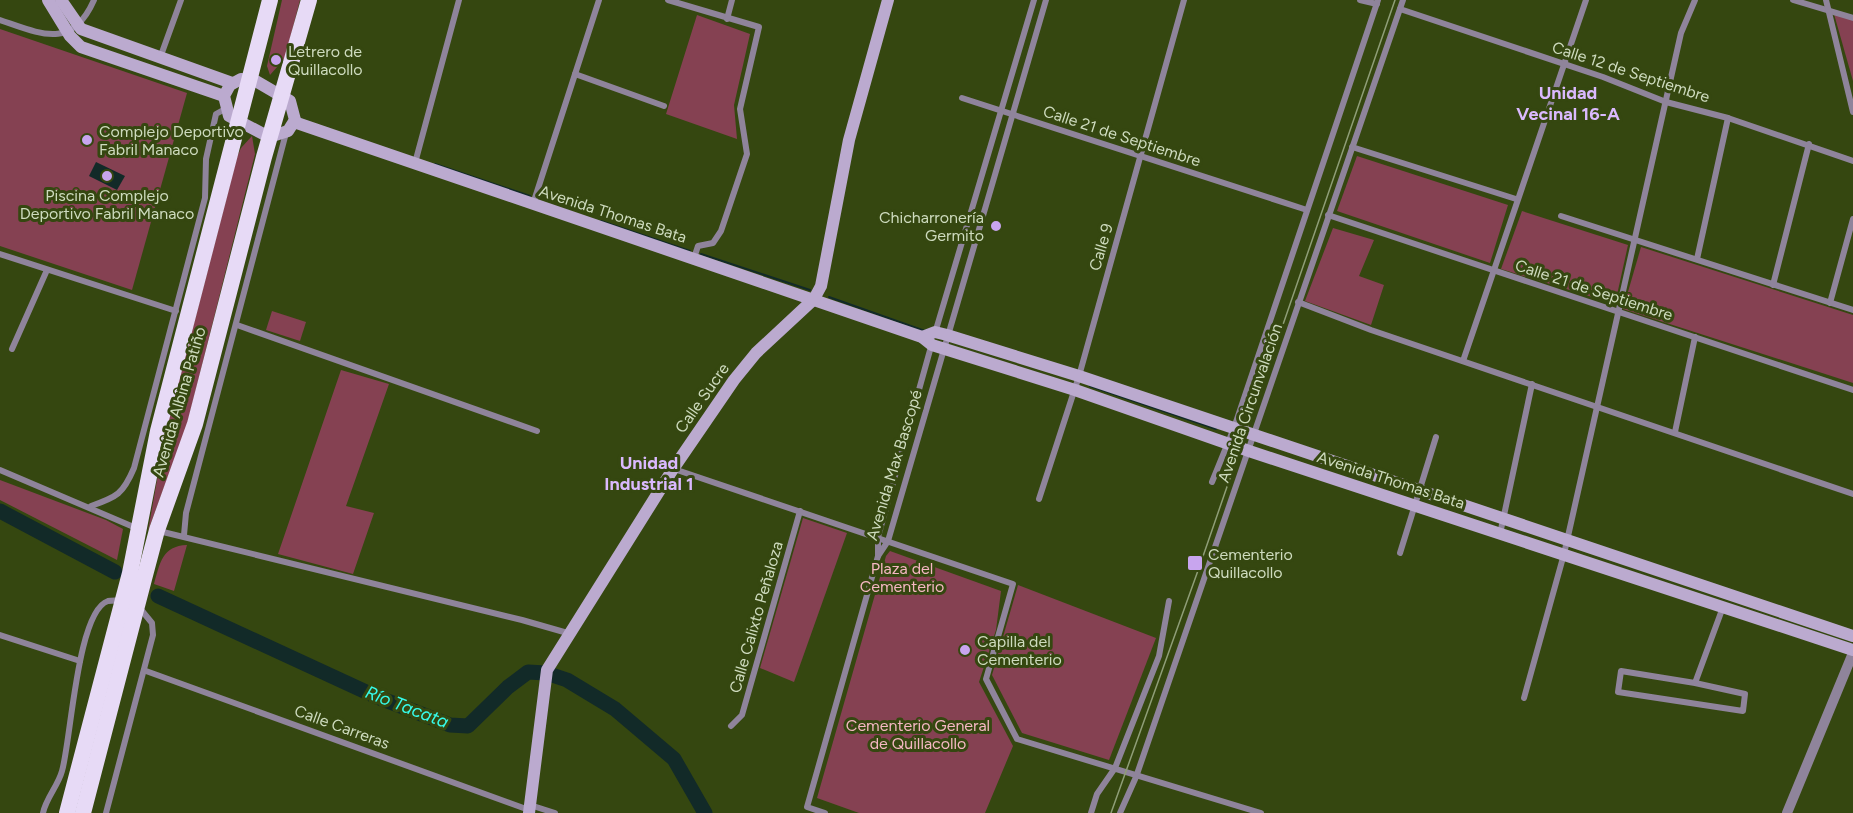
<svg xmlns="http://www.w3.org/2000/svg" width="1853" height="813" font-family="Figtree,sans-serif">
<style>
.green{fill:#854152}
.water{fill:#122a28}
.lines{fill:none;stroke-linecap:round;stroke-linejoin:round}
.stream{stroke:#122a28;stroke-width:2}
.river{stroke:#122a28;stroke-width:15}
.minor{stroke:#8f849b;stroke-width:6}
.tertiary{stroke:#8f849b;stroke-width:10}
.secondary{stroke:#bbaacf;stroke-width:12}
.trunk{stroke:#e7daf6;stroke-width:16}
.tram{stroke:#8f9e77;stroke-width:1.5}
.poi-dot{fill:#c8a5ee;stroke:#354710;stroke-width:2}
.labels{text-anchor:middle;dominant-baseline:central;stroke-width:6;stroke-linejoin:round;paint-order:stroke}
.poi-label{font-size:16px;fill:#cedbbe;stroke:#354710;text-anchor:start}
.street-label{font-size:16px;fill:#cedbbe;stroke:#354710}
.park-label{font-size:16px;fill:#f5b7c3;stroke:#354710}
.neighbourhood-label{font-size:18px;font-weight:bold;fill:#dab9fe;stroke:#354710}
.water-label{font-size:18px;font-style:italic;fill:#36fbea;stroke:#354710}
</style>
<rect width="100%" height="100%" fill="#354710"/>
<g class="green">
<polygon points="282,0 300,0 285,58 270,75 267,66"/>
<polygon points="1834,14 1853,20 1853,81"/>
<polygon points="697,15 750,34 734,105 737,139 666,114"/>
<polygon points="0,29 187,93 132,290 0,246"/>
<polygon points="252,136 255,154 187,425 148,531 165,435 237,157 241,148"/>
<polygon points="1357,156 1508,205 1490,263 1337,211"/>
<polygon points="1522,211 1628,245 1615,304 1501,269"/>
<polygon points="1333,228 1374,240 1359,276 1384,285 1371,325 1305,301"/>
<polygon points="1641,247 1853,315 1853,383 1623,309"/>
<polygon points="272,311 306,322 300,341 266,330"/>
<polygon points="341,370 389,384 346,506 374,513 353,574 278,554"/>
<polygon points="0,480 106,520 123,529 117,560 0,500"/>
<polygon points="803,518 847,533 794,682 760,668"/>
<path d="M187,545L174,591L154,584C160,563 162,546 187,545Z"/>
<polygon points="890,551 1001,591 996,630 979,682 1013,746 985,813 859,813 817,798 886,556"/>
<polygon points="1018,585 1156,638 1109,760 1022,733 992,675"/>
</g>
<polygon class="water" points="96,162 125,176 117,190 89,176"/>
<g class="lines">
<g class="stream">
<polyline points="435,164 530,196"/>
<polyline points="601,221 690,251"/>
<polyline points="701,254 810,290"/>
<polyline points="829,297 925,331"/>
<polyline points="1090,386 1216,429"/>
</g>
<g class="river">
<polyline points="0,511 115,572"/>
<polyline points="158,596 377,697 450,725 468,726 508,687 528,672 546,673 567,680 615,709 674,759 705,813"/>
</g>
<g class="minor">
<polyline points="668,0 759,27 740,109 747,154 721,231 713,243 698,246 694,258"/>
<polyline points="1360,0 1377,4"/>
<polyline points="1793,0 1853,18"/>
<polyline points="1826,0 1853,112"/>
<polyline points="1400,9 1603,77 1666,102 1728,118 1853,161"/>
<polyline points="727,19 732,0"/>
<path d="M0,20C41,34 72,50 94,0"/>
<polyline points="160,58 181,0"/>
<polyline points="575,74 664,106"/>
<polyline points="962,98 1307,210"/>
<polyline points="1352,147 1516,199"/>
<polyline points="415,163 459,0"/>
<polyline points="533,204 599,0"/>
<polyline points="1328,215 1853,390"/>
<polyline points="1561,216 1853,310"/>
<polyline points="0,254 176,311"/>
<polyline points="1697,259 1728,118"/>
<polyline points="1773,285 1809,144"/>
<polyline points="1298,302 1371,330 1853,494"/>
<polyline points="1830,303 1853,219"/>
<polyline points="237,325 537,431"/>
<polyline points="935,333 1034,0"/>
<polyline points="12,349 47,270"/>
<polyline points="1463,361 1586,0"/>
<polyline points="1675,432 1695,337"/>
<polyline points="674,469 1013,584 986,679 1017,739 1261,813"/>
<polyline points="0,470 136,528"/>
<polyline points="1212,482 1234,428 1378,0"/>
<polyline points="1039,499 1079,376 1184,0"/>
<path d="M91,506C117,497 123,494 134,468L205,198L206,159L216,114L225,109"/>
<polyline points="159,531 522,620 571,634"/>
<polyline points="1500,534 1532,384"/>
<polyline points="184,535 186,513 286,133"/>
<polyline points="1400,553 1436,437"/>
<polyline points="878,556 878,537 932,343"/>
<polyline points="0,635 80,661"/>
<polyline points="146,671 529,810"/>
<polyline points="1695,683 1745,694 1743,711 1618,692 1621,671 1695,683 1723,607"/>
<polyline points="1524,698 1564,554 1681,33 1695,0"/>
<polyline points="731,726 742,715 800,511"/>
<polyline points="530,805 555,813"/>
<path d="M43,813C46,798 58,786 62,771C71,741 77,611 108,601C112,600 118,601 122,600"/>
<polyline points="106,813 153,635 152,623 138,606"/>
<polyline points="825,813 807,807 878,556 888,541 1046,0"/>
<polyline points="1091,813 1097,794 1115,768 1159,656 1169,601"/>
<polyline points="1120,813 1136,777 1403,0"/>
</g>
<polyline class="tertiary" points="1787,813 1853,653"/>
<g class="secondary">
<polyline points="48,0 70,36 81,47 224,96"/>
<polyline points="61,0 81,29 232,83"/>
<polygon points="241,79 254,80 290,101 295,120 288,131 269,137 229,116 224,96 230,85"/>
<polyline points="294,122 922,337 932,345 1075,390 1249,451 1853,650"/>
<polyline points="922,337 935,332 947,335 1079,376 1853,636"/>
<polyline points="529,813 547,670 673,469 734,380 756,353 814,299 821,286 849,140 888,0"/>
</g>
<g class="trunk">
<polyline points="67,813 130,573 158,431 270,0"/>
<polyline points="83,813 144,579 157,530 195,424 264,157 309,0"/>
</g>
<polyline class="tram" points="1111,813 1200,565 1395,0"/>
</g>
<g class="poi-dot">
<circle cx="276" cy="60" r="6"/>
<circle cx="87" cy="140" r="6"/>
<circle cx="107" cy="176" r="6"/>
<circle cx="996" cy="226" r="6"/>
<rect x="1187" y="555" width="16" height="16" rx="3"/>
<circle cx="965" cy="650" r="6"/>
</g>
<g class="labels">
<g class="poi-label">
<text x="288" y="51">Letrero de<tspan x="288" dy="18">Quillacollo</tspan></text>
<text x="99" y="131">Complejo Deportivo<tspan x="99" dy="18">Fabril Manaco</tspan></text>
<text x="107" y="195" text-anchor="middle">Piscina Complejo<tspan x="107" dy="18">Deportivo Fabril Manaco</tspan></text>
<text x="984" y="217" text-anchor="end">Chicharronería<tspan x="984" dy="18">Germito</tspan></text>
<text x="1208" y="554">Cementerio<tspan x="1208" dy="18">Quillacollo</tspan></text>
<text x="977" y="641">Capilla del<tspan x="977" dy="18">Cementerio</tspan></text>
</g>
<g class="street-label">
<text transform="translate(1631 72) rotate(18)">Calle 12 de Septiembre</text>
<text transform="translate(1122 136) rotate(18)">Calle 21 de Septiembre</text>
<text transform="translate(613 214) rotate(18)">Avenida Thomas Bata</text>
<text transform="translate(1101 247) rotate(-74)">Calle 9</text>
<text transform="translate(1594 290) rotate(18)">Calle 21 de Septiembre</text>
<text transform="translate(702 398) rotate(-55)">Calle Sucre</text>
<text transform="translate(179 402) rotate(-74)">Avenida Albina Patiño</text>
<text transform="translate(1250 403) rotate(-71)">Avenida Circunvalación</text>
<text transform="translate(894 465) rotate(-73)">Avenida Max Bascopé</text>
<text transform="translate(1391 480) rotate(18)">Avenida Thomas Bata</text>
<text transform="translate(756 617) rotate(-74)">Calle Calixto Peñaloza</text>
<text transform="translate(342 727) rotate(20)">Calle Carreras</text>
</g>
<g class="park-label">
<text x="902" y="568">Plaza del<tspan x="902" dy="18">Cementerio</tspan></text>
<text x="918" y="725">Cementerio General<tspan x="918" dy="18">de Quillacollo</tspan></text>
</g>
<g class="neighbourhood-label">
<text x="1568" y="93">Unidad<tspan x="1568" dy="21">Vecinal 16-A</tspan></text>
<text x="649" y="463">Unidad<tspan x="649" dy="21">Industrial 1</tspan></text>
</g>
<g class="water-label">
<text transform="translate(407 707) rotate(21)">Río Tacata</text>
</g>
</g>
</svg>
